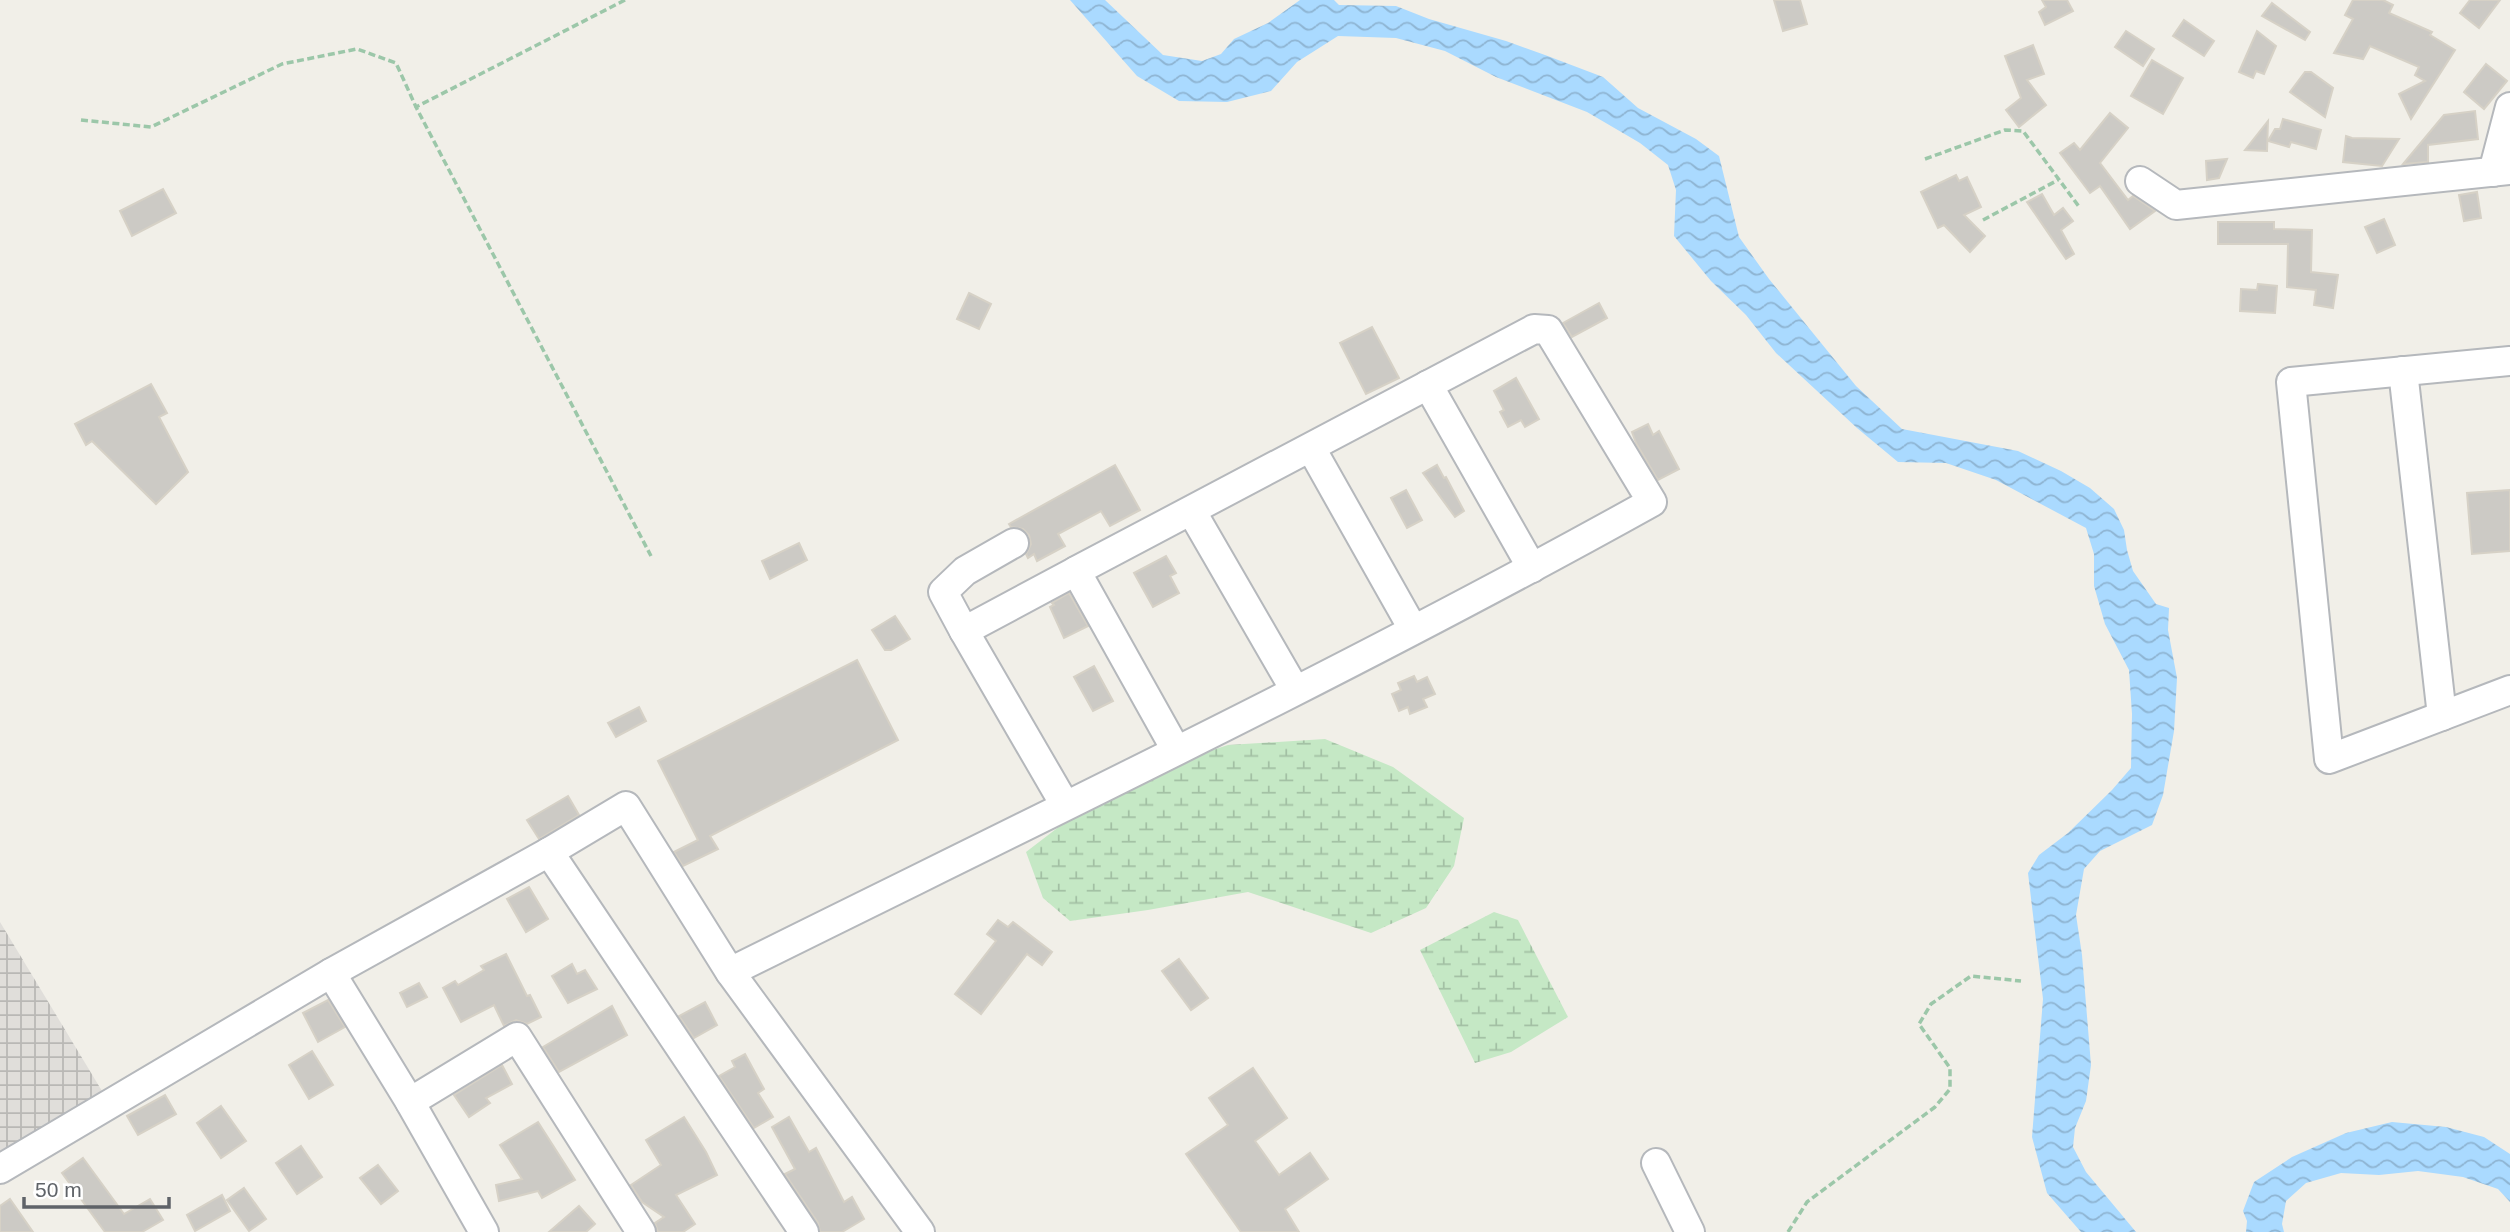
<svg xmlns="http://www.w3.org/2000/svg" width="2510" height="1232" font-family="Arial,sans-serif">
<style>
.industrial{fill:url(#industrial-grid)}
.wetland{fill:url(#wetland-marsh)}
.water{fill:url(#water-waves)}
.building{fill:#cccac5;stroke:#d6d1c6;stroke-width:2}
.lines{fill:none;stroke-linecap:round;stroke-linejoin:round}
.minor-casing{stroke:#b5b8bc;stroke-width:32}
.path{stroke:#9cc7a9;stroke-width:3.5;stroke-dasharray:7 3.5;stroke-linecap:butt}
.minor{stroke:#fff;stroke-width:28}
</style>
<defs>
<pattern id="industrial-grid" width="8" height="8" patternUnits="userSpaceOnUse" patternTransform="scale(1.75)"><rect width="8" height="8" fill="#e0deda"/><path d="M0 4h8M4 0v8" fill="none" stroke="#b9b8b5"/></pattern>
<pattern id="wetland-marsh" width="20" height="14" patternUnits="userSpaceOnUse" patternTransform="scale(1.75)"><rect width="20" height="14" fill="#c5e8c5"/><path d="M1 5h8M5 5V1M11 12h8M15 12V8" fill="none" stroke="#a3c0a4"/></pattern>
<pattern id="water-waves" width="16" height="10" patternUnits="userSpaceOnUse" patternTransform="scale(1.75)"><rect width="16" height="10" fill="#aadaff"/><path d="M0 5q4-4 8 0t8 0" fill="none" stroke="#8eb4d2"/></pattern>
</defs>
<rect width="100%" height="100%" fill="#f1efe8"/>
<polygon class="industrial" points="0,922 102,1091 0,1152"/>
<g class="wetland">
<polygon points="1325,739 1393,767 1464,818 1454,866 1426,908 1371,933 1248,892 1148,910 1070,921 1043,898 1026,852 1073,816 1185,759 1228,745"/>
<polygon points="1494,912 1518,920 1568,1017 1511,1052 1475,1063 1420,950"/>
</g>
<g class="water">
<polygon points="1070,0 1105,0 1163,55 1202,61 1221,54 1234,39 1268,23 1300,0 1334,0 1339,5 1396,6 1429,19 1506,41 1545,55 1603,77 1638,108 1696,139 1719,156 1739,237 1769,279 1856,386 1902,429 2018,451 2061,471 2090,488 2114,509 2124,530 2127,550 2133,571 2156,604 2169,608 2168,630 2177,678 2174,731 2163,795 2152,825 2100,851 2084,869 2076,915 2082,955 2091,1065 2086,1101 2075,1128 2073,1147 2086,1172 2136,1232 2081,1232 2047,1193 2032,1137 2043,999 2028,873 2039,855 2068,833 2112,790 2131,768 2132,714 2129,670 2105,624 2094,586 2094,554 2086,528 1996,480 1946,463 1898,462 1857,428 1776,353 1746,315 1711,281 1674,236 1676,190 1668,165 1640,143 1587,112 1496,77 1445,51 1396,38 1338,36 1297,62 1271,91 1227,102 1179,101 1137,76"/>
<polygon points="2392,1122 2446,1127 2484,1137 2510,1154 2510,1202 2498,1189 2463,1177 2418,1171 2379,1175 2341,1173 2306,1183 2286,1201 2282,1224 2284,1232 2246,1232 2247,1221 2243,1211 2254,1182 2292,1157 2346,1133"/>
</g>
<g class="building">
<polygon points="1774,0 1800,0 1807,24 1783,31"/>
<polygon points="2042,0 2067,0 2073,11 2045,25 2039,12 2046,7"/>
<polygon points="2353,0 2383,0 2393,5 2389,13 2432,32 2430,35 2455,50 2411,119 2399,94 2425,81 2415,75 2419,67 2370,46 2363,59 2334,53 2353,19 2345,15"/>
<polygon points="2470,0 2500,0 2479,28 2460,13"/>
<polygon points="2272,3 2310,32 2305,40 2262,16"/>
<polygon points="2184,20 2214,41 2204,56 2173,36"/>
<polygon points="2126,31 2154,49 2143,66 2115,47"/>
<polygon points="2257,31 2276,46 2264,74 2256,71 2253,78 2239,72"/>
<polygon points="2033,45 2044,74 2027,80 2046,105 2019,127 2006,110 2021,98 2005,56"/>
<polygon points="2152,60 2183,78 2163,114 2131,96"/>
<polygon points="2486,64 2507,81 2484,109 2464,92"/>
<polygon points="2305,72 2311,72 2333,88 2325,117 2290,92"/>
<polygon points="2475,111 2478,139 2428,145 2428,162 2403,164 2444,115"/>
<polygon points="2110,113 2128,128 2100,163 2128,200 2133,196 2155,211 2130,229 2100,186 2090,193 2060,153 2074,143 2080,150"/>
<polygon points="2283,119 2321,130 2316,149 2291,142 2289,147 2268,141 2275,129 2280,129"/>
<polygon points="2268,121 2267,151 2245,150"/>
<polygon points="2346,136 2352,138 2399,139 2382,166 2343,162"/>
<polygon points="2227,159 2219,178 2207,180 2206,161"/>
<polygon points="1956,175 1959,181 1967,177 1981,207 1964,215 1985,236 1970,252 1944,225 1938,228 1921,192"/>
<polygon points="163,189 176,213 132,236 120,211"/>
<polygon points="2477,192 2481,218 2464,221 2459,195"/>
<polygon points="2042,194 2054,215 2063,208 2073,221 2061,230 2074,254 2066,259 2027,202"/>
<polygon points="2384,219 2395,245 2377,253 2365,227"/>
<polygon points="2218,222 2274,222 2274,229 2312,230 2311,272 2338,275 2333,308 2314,305 2316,290 2287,287 2288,244 2218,244"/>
<polygon points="2258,284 2277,286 2275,313 2240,311 2241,289 2257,290"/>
<polygon points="969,293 991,304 979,329 957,319"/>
<polygon points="1599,303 1607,318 1572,337 1563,323"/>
<polygon points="1372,327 1399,378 1366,394 1340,343"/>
<polygon points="1516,378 1539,419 1525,427 1521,420 1508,427 1500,412 1504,410 1494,391"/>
<polygon points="151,384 167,413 159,417 188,472 156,504 92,441 86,445 75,424"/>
<polygon points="1648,424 1653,435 1659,431 1679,469 1658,480 1636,443 1632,432"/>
<polygon points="1115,465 1140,510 1110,526 1101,511 1058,534 1065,546 1037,561 1034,554 1028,558 1026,554 1031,544 1029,535 1023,529 1011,527 1009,524"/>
<polygon points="1437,465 1444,478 1446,477 1464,511 1455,517 1423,473"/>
<polygon points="1406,490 1422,520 1407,528 1391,498"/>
<polygon points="2510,490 2510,551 2472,554 2467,493"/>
<polygon points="799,543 807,560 770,579 762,561"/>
<polygon points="1166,556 1176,573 1170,576 1179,593 1153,607 1134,573"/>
<polygon points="1069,593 1088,626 1064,638 1050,607 1054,605 1052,603"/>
<polygon points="895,616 910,639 891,650 885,650 872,630"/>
<polygon points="857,660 898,740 710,836 718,849 683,866 674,852 698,840 658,761"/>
<polygon points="1094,666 1113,701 1093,711 1074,677"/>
<polygon points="1414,676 1417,682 1427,677 1435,694 1423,699 1427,707 1410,714 1408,707 1399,711 1392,694 1401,690 1398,683"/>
<polygon points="639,707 646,721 616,737 608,723"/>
<polygon points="568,796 579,815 539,839 527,820"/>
<polygon points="529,887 548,919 526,932 507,899"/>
<polygon points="998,920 1008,927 1013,922 1052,952 1042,965 1027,954 981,1014 955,994 996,941 987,934"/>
<polygon points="506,954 527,996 530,995 541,1017 527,1024 516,1020 504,1026 494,1005 461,1022 443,988 455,981 458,985 484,970 481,966"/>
<polygon points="1179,959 1208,998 1191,1010 1162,971"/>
<polygon points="572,964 577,974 585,970 597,989 568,1003 552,976"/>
<polygon points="419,983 427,997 407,1007 400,993"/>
<polygon points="328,1000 345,1027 318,1042 303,1013"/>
<polygon points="705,1002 717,1025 694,1038 679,1016"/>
<polygon points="612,1006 627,1035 559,1072 543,1047"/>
<polygon points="312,1051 333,1085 309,1099 289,1065"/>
<polygon points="745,1054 764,1089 758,1093 773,1117 754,1128 719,1076 735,1067 732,1061"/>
<polygon points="502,1065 512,1084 486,1098 490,1103 469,1117 454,1095"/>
<polygon points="1253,1068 1287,1118 1255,1141 1279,1175 1310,1153 1328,1179 1285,1209 1299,1232 1241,1232 1186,1154 1228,1125 1209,1098"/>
<polygon points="165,1095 176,1114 138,1135 127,1116"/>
<polygon points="221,1106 246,1141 221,1158 197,1123"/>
<polygon points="684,1117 706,1152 717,1175 676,1195 695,1224 683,1232 658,1232 655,1223 664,1217 642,1202 631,1185 661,1165 646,1140"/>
<polygon points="789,1117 809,1152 816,1148 844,1202 852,1197 864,1219 842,1232 820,1232 818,1223 785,1174 795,1169 772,1127"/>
<polygon points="538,1122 575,1180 542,1198 538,1191 499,1201 496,1185 522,1179 500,1145"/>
<polygon points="301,1146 322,1177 297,1194 276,1163"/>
<polygon points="83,1158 124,1214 150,1199 163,1220 142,1232 105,1232 62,1173"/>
<polygon points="378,1165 398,1191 381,1204 360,1178"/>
<polygon points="244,1188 266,1219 249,1231 227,1200"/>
<polygon points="222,1195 230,1211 195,1231 187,1215"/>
<polygon points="10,1199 33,1232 0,1232 0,1206"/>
<polygon points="579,1206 595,1224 586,1232 549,1232"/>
</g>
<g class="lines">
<defs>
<g id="minor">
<polyline points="2493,172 2510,107"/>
<polyline points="2140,181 2176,205 2510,170"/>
<polyline points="2510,361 2291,382 2329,759 2510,690"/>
<polyline points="2403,371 2442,716"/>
<polyline points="1428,385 1532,568"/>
<polyline points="1311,448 1413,629"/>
<polyline points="1192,512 1295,690"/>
<polyline points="964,631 943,592 965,571 1014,543"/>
<polyline points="1065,805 964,631 1076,571"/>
<polyline points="549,852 804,1232"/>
<polyline points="730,972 920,1232"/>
<polyline points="331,973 410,1102 484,1232"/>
<polyline points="410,1102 517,1037 641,1232"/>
<polyline points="1656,1163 1690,1232"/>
<path d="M0,1169L331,973L549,852L626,806L730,972C1038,819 1350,670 1652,502L1548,330L1534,329L1076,571L1176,750"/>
</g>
</defs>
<use href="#minor" class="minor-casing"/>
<g class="path">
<polyline points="625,0 416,107 651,556"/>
<polyline points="81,120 151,127 282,64 357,49 396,63 416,107"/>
<polyline points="1925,159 2005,130 2023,131 2080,208"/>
<polyline points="1983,220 2058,180"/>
<polyline points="1788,1232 1807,1202 1935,1107 1950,1089 1950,1068 1919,1024 1931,1004 1971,976 2021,981"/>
</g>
<use href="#minor" class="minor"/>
</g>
<path d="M24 1197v10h145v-10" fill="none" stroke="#5f6368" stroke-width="3.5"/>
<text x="35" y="1197" font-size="21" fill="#5f6368" stroke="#ffffff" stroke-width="5" paint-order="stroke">50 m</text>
</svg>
